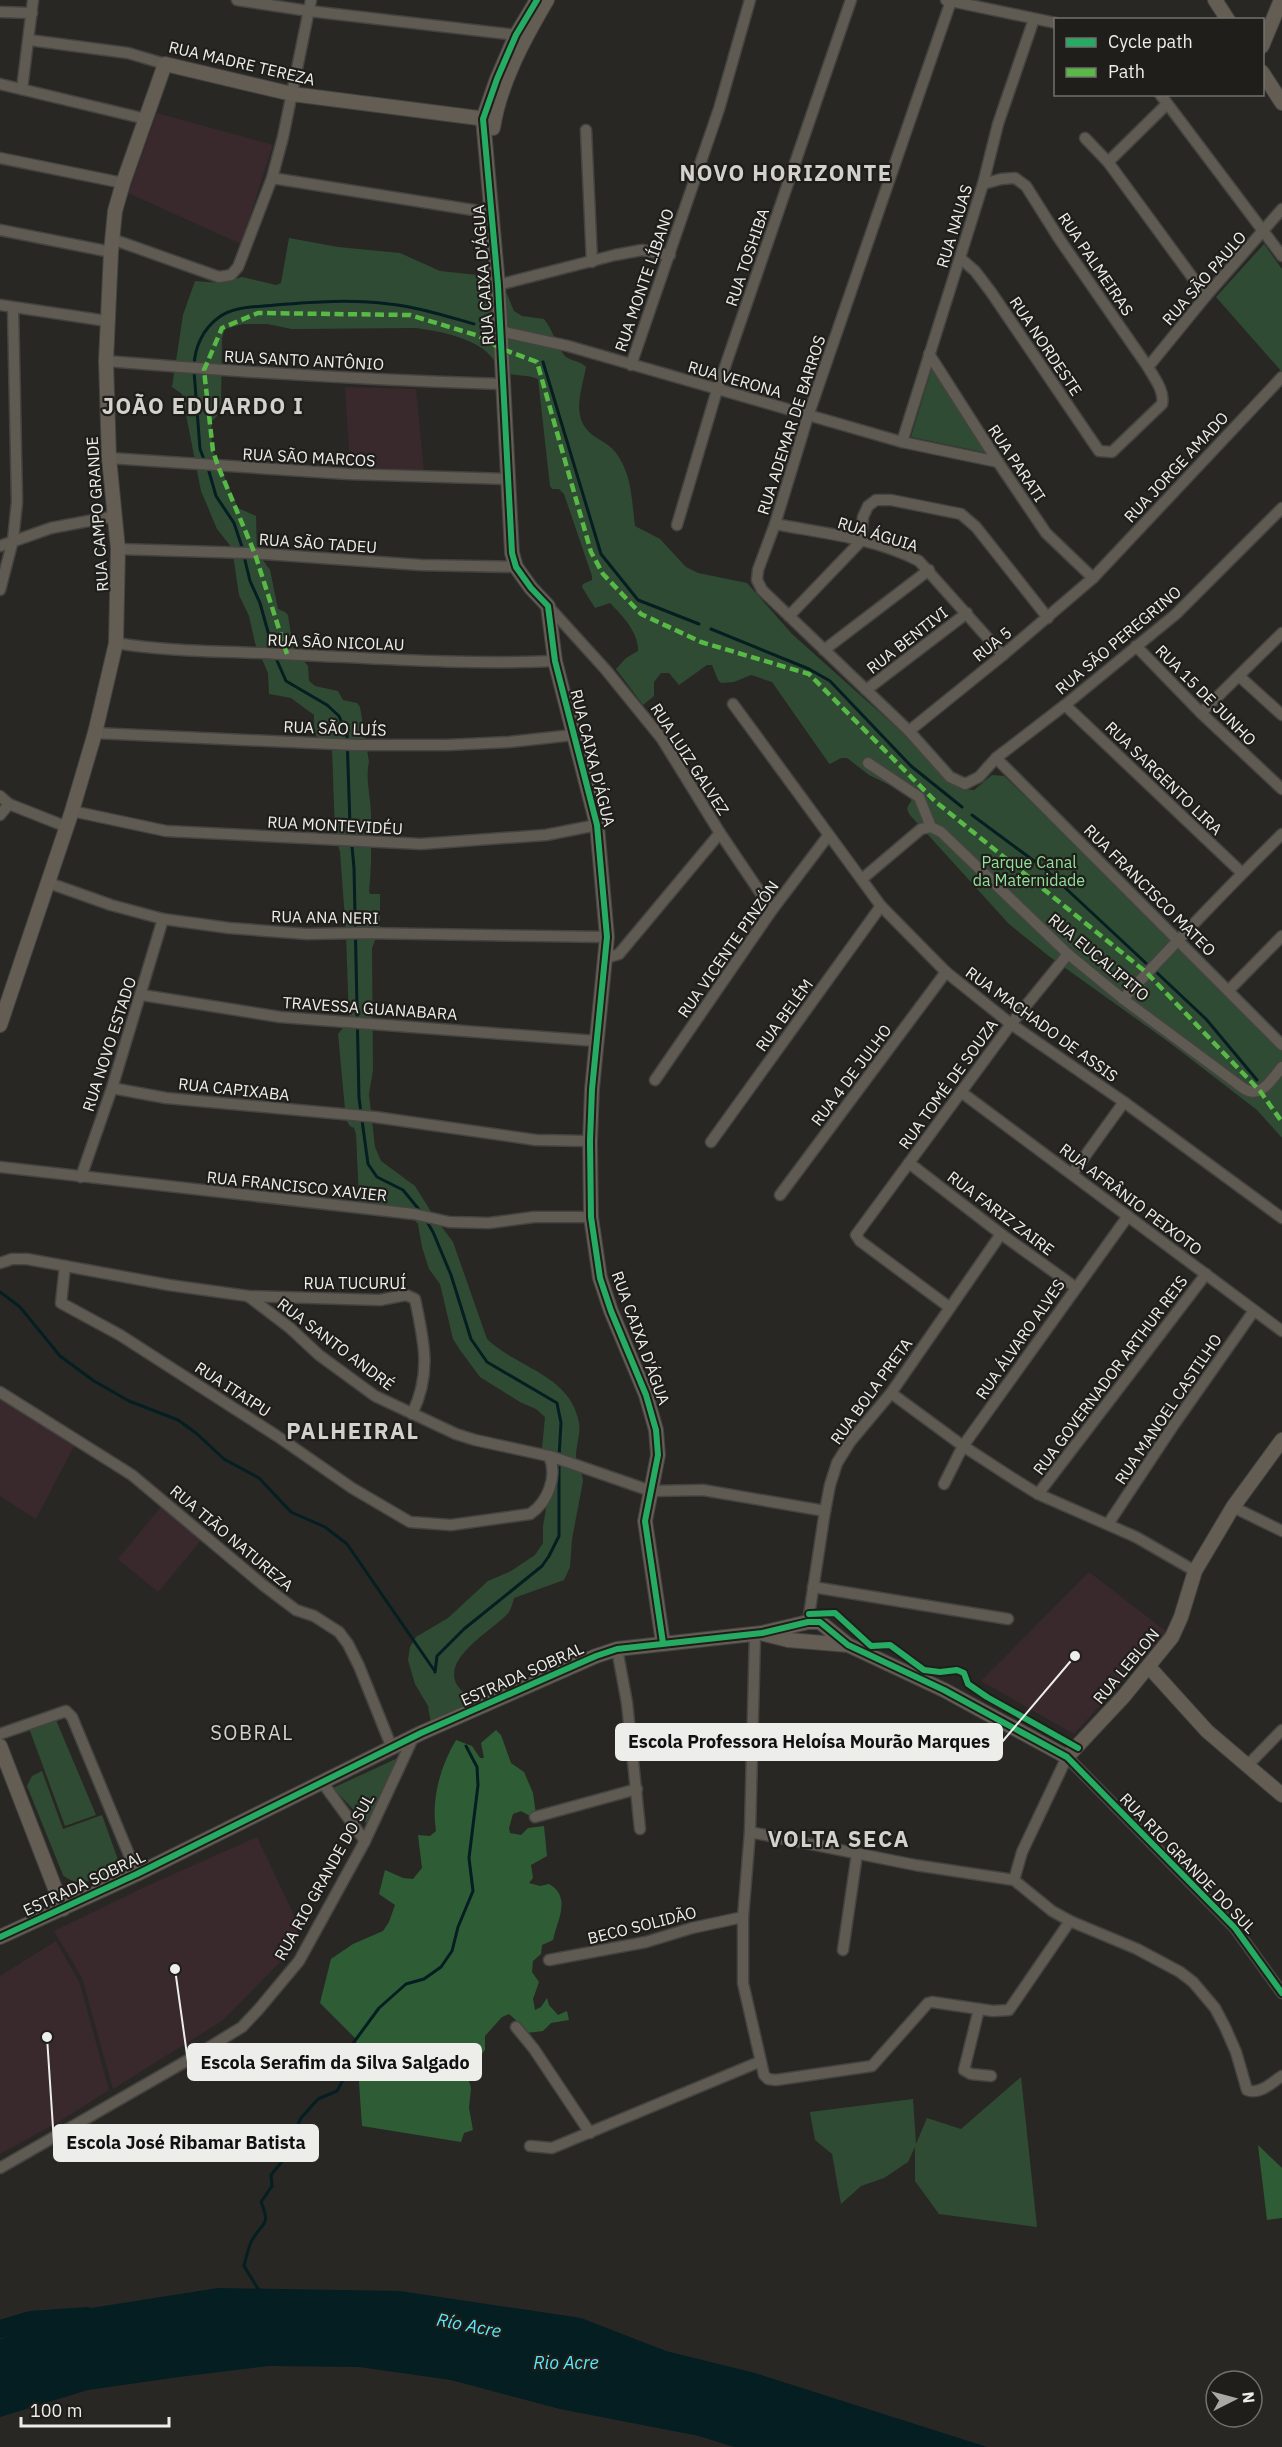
<svg xmlns="http://www.w3.org/2000/svg" width="1282" height="2447" font-family="'IBM Plex Sans',sans-serif">
<style>
.education{fill:#39292d}
.green{fill:#304b33}
.forest{fill:#2e5d35}
.water{fill:#041e21}
.lines{fill:none;stroke-linecap:round;stroke-linejoin:round}
.stream{stroke:#041e21;stroke-width:3}
.river{stroke:#041e21;stroke-width:18}
.street-casing{stroke:#434340;stroke-width:13}
.secondary-casing{stroke:#434340;stroke-width:16}
.street{stroke:#5f5b53;stroke-width:10}
.secondary{stroke:#635d53;stroke-width:14}
.quiet{stroke:#58b947;stroke-width:4.5;stroke-dasharray:9 4.5;stroke-linecap:butt}
.cycleway-casing{stroke:#1f1e1a;stroke-width:10}
.cycleway{stroke:#26ab63;stroke-width:6}
.labels{text-anchor:middle;dominant-baseline:central;stroke-width:4.5;stroke-linejoin:round;paint-order:stroke}
.street-label{font-size:16px;fill:#edede9;stroke:#1f1e1a}
.park-label{font-size:16px;fill:#92e19b;stroke:#1f1e1a}
.water-label{font-size:18px;font-style:italic;fill:#59e9fb;stroke:#1f1e1a}
.quarter-label{font-size:20px;letter-spacing:1.5px;fill:#d3d1cb;stroke:#1f1e1a}
.district-label{font-size:22px;font-weight:bold;letter-spacing:1.5px;fill:#d3d1cb;stroke:#1f1e1a}
.leader{fill:none;stroke:#edede9;stroke-width:2}
.callout-dot{fill:#edede9;stroke:#1f1e1a;stroke-width:2}
.callout{fill:#edede9;stroke:#edede9;stroke-width:2}
.callout-label{font-size:18px;text-anchor:middle;font-weight:bold;fill:#111}
</style>
<rect width="100%" height="100%" fill="#282724"/>
<g class="education">
<polygon points="157,113 273,145 241,244 128,193"/>
<polygon points="345,387 416,389 424,471 350,466"/>
<polygon points="0,1395 75,1444 36,1519 0,1496"/>
<polygon points="161,1507 201,1540 158,1592 118,1559"/>
<polygon points="1089,1572 1167,1632 1074,1734 981,1681"/>
<polygon points="257,1837 300,1928 283,1959 222,2021 113,2089 82,1978 54,1931 149,1885"/>
<polygon points="56,1941 80,1984 109,2090 60,2121 0,2154 0,1976"/>
</g>
<g class="green">
<path d="M289,238L338,247L400,253L440,271L487,276L507,294L514,311L522,316L544,319C553,330 555,343 564,355C570,362 580,360 586,367C581,394 569,421 597,438C607,444 614,448 620,459C632,479 632,503 635,526L660,539L686,567L698,573L747,583L792,634L897,728L942,774L961,789L974,790L992,775L1004,776L1156,922L1282,1051V1138L1257,1110L1170,1043L1050,957L1009,924L910,815C903,805 912,806 912,796L869,775L847,758H841L830,764L828,762L772,682L751,675L734,682L721,683L718,680L712,665H707L679,685L669,673H661L654,682V696L643,705L616,669L626,658L638,651C639,633 622,615 610,603L595,608L582,587L583,584L592,580V576L564,494L559,489H552L550,486L538,379C528,374 516,377 506,372C497,367 492,355 483,349C465,336 438,331 416,328L292,329L267,324H243L225,329L222,338L221,404L217,416L212,421L211,433L213,451L238,508L256,516L257,552L270,570L278,609L285,612L288,615L293,648L308,666L309,681L315,686L338,691L343,700L357,703L360,707L369,762C365,779 371,798 371,815C371,841 372,865 369,891L370,894H380V928L372,948L373,1070L369,1094L375,1147L381,1161L415,1186L435,1218L453,1242L487,1339C517,1368 571,1375 579,1423C581,1435 575,1448 576,1460C577,1468 583,1473 583,1481L572,1539L570,1567L564,1580L514,1598C513,1603 511,1608 509,1612C494,1631 431,1662 463,1692C469,1697 476,1701 483,1705L432,1729L428,1706L415,1684L408,1660L410,1647L416,1637L448,1618L488,1581L511,1571L535,1555L543,1543V1526L550,1487L549,1472L542,1449L545,1417L536,1409L520,1402L480,1377L460,1350L453,1339L440,1284L429,1269L422,1247L418,1224L404,1207L360,1202L359,1198L356,1134L354,1128L350,1126L346,1120L338,1034L349,1021L346,933L340,852L335,833L332,748C314,737 314,737 314,715L291,698L269,694L268,673L255,643L249,616L239,595L232,548L217,529L201,491L182,394L172,387L183,315L195,281L221,283L242,277L276,285L281,283Z"/>
<polygon points="1264,244 1282,269 1282,372 1216,297"/>
<polygon points="932,368 987,453 911,437"/>
<polygon points="56,1720 96,1815 65,1826 29,1728"/>
<polygon points="402,1756 367,1824 333,1788"/>
<path d="M42,1771L63,1829L102,1815L121,1868C103,1875 80,1891 63,1875L27,1786L32,1776Z"/>
<polygon points="1021,2077 1037,2227 939,2214 915,2181 915,2147 908,2162 884,2178 861,2186 841,2204 832,2154 815,2140 810,2112 913,2099 916,2144 927,2118 961,2129"/>
</g>
<g class="forest">
<path d="M496,1730L501,1735L511,1763L524,1772L533,1793L536,1814L530,1816L521,1811L513,1814L509,1828L510,1833L521,1835L528,1828L544,1826L547,1856L531,1865L533,1878L529,1883L540,1886L549,1884C572,1897 557,1921 553,1940L542,1945L541,1954L533,1961L532,1972L539,1982L533,1999L535,2010L541,2007L547,1998L549,2005L558,2015L567,2011L569,2020L551,2023L543,2031L526,2033L518,2022L509,2014L502,2017L485,2036V2050L467,2074L471,2088L469,2108L473,2130L464,2133L461,2142L362,2126L356,2039L320,2003L331,1959L353,1944L383,1931L389,1922L395,1905L379,1894L385,1870L403,1878L413,1879L422,1868L418,1835L430,1836L436,1831C431,1799 440,1767 456,1740L472,1746L480,1758H484L481,1743Z"/>
<polygon points="1258,2145 1282,2168 1282,2218 1267,2220"/>
</g>
<polygon class="water" points="218,2288 400,2291 581,2318 666,2351 755,2373 987,2447 734,2447 699,2436 560,2409 451,2380 359,2367 268,2366 179,2377 88,2390 0,2417 0,2339 91,2308"/>
<g class="lines">
<g class="stream">
<polyline points="543,362 601,554 638,600 699,624"/>
<path d="M194,365C195,347 203,329 218,318C233,306 257,307 275,305C313,302 351,299 389,304C418,307 446,316 474,324"/>
<polyline points="194,371 200,449 205,462"/>
<polyline points="208,468 216,496 234,523 243,550"/>
<polyline points="244,556 250,581 260,603 273,650"/>
<polyline points="711,629 809,669 830,681 911,766 962,807"/>
<polyline points="275,656 286,681 327,705 339,716 347,735 350,825 354,868 359,1098 368,1164 377,1177 403,1190 421,1212"/>
<polyline points="972,815 1045,869 1149,966"/>
<polyline points="1154,970 1206,1019 1257,1080"/>
<polyline points="426,1220 433,1232 451,1275 471,1339 487,1362 557,1403 561,1423 559,1457"/>
<polyline points="0,1292 20,1307 60,1356 94,1381 129,1401 178,1420 196,1433 224,1459 259,1478 291,1512 325,1527 347,1544 434,1670"/>
<polyline points="435,1672 437,1656 464,1629 542,1566 549,1556 559,1536 559,1463"/>
<path d="M260,2292L244,2266C246,2258 248,2249 251,2242C261,2222 272,2227 261,2202L272,2186L271,2175L289,2153L290,2141L301,2118L318,2099L337,2091L345,2076L354,2042L379,2008L406,1984L424,1979L441,1967L452,1951L458,1927L473,1891L469,1858L478,1785L477,1767L466,1746"/>
</g>
<polyline class="river" points="0,2329 31,2320 87,2316"/>
<defs>
<g id="street">
<polyline points="237,0 309,11 516,35"/>
<polyline points="946,0 1056,23"/>
<polyline points="951,1 808,416 775,524 758,570 757,580 762,590 909,731 950,777 965,784 979,777 996,758 1065,705 1176,614 1282,508"/>
<polyline points="0,12 32,13"/>
<polyline points="29,40 128,53 165,64"/>
<polyline points="0,84 146,119"/>
<polyline points="22,89 33,0"/>
<polyline points="1160,94 1282,256"/>
<polyline points="586,130 592,262"/>
<polyline points="1085,138 1108,162 1206,296"/>
<polyline points="0,158 123,183"/>
<polyline points="1108,162 1167,104"/>
<polyline points="272,178 492,213"/>
<polyline points="0,230 111,252"/>
<polyline points="112,239 219,277 231,275 238,267 272,178 283,137 311,0"/>
<path d="M960,258L975,271L991,292L1099,451L1112,452L1162,404C1165,391 1154,378 1148,367L1060,240L1026,186L1015,178L1001,179L983,184"/>
<polyline points="498,285 615,255 642,250 670,255"/>
<polyline points="0,305 107,321"/>
<polyline points="500,331 568,346 902,442 998,462"/>
<polyline points="929,354 998,462 1046,533 1093,578"/>
<path d="M106,361C238,372 369,380 502,384"/>
<polyline points="631,365 719,109 750,0"/>
<polyline points="1148,367 1206,296 1282,209"/>
<polyline points="902,442 983,184 998,124 1034,19"/>
<polyline points="109,458 348,474 508,479"/>
<path d="M775,524C822,533 875,538 919,561L1003,655"/>
<polyline points="677,525 717,390 851,0"/>
<polyline points="0,546 51,528 115,516"/>
<polyline points="118,549 249,553 421,565 516,567"/>
<polyline points="0,590 13,540 17,502 13,308"/>
<polyline points="548,606 606,670 662,739 720,833 772,910"/>
<polyline points="789,616 861,541 863,517 868,506 876,500 891,500 961,514 976,527 1048,618"/>
<path d="M116,643C170,652 226,651 280,654C372,658 463,665 555,661"/>
<polyline points="1136,646 1201,713 1282,789"/>
<polyline points="824,650 929,570"/>
<polyline points="1239,676 1282,715"/>
<polyline points="866,690 967,613"/>
<polyline points="733,704 881,906 946,972 1011,1024 1124,1102 1282,1218"/>
<polyline points="1065,705 1242,873"/>
<polyline points="1201,713 1282,633"/>
<polyline points="909,731 1003,655 1093,578 1282,377"/>
<polyline points="95,733 356,745 447,745 509,742 573,735"/>
<polyline points="996,758 1282,1045"/>
<polyline points="868,763 919,797 931,827"/>
<polyline points="0,796 9,804 67,827"/>
<polyline points="72,811 166,831 421,844 546,835 597,825"/>
<polyline points="0,815 9,804"/>
<path d="M931,827L941,832L1068,954L1123,999L1243,1088C1261,1100 1271,1080 1282,1067"/>
<polyline points="862,879 921,829 931,827"/>
<polyline points="49,883 111,905 163,919 229,928 307,934 363,933 607,937"/>
<polyline points="606,958 619,954 720,833"/>
<polyline points="1229,990 1282,936"/>
<polyline points="142,995 280,1017 596,1041"/>
<path d="M1123,999C1175,943 1227,888 1282,834"/>
<polyline points="655,1080 772,910 828,836"/>
<polyline points="112,1088 166,1098 375,1117 536,1140 590,1141"/>
<polyline points="961,1092 1282,1331"/>
<polyline points="711,1142 881,906"/>
<polyline points="909,1163 1001,1234 1075,1287"/>
<polyline points="0,1167 414,1214 449,1222 489,1223 534,1217 591,1217"/>
<polyline points="1072,1174 1124,1102"/>
<polyline points="81,1177 112,1088 163,919"/>
<polyline points="780,1195 946,972"/>
<path d="M0,1263L12,1259H27L169,1285L248,1296L380,1300L406,1295L415,1299C424,1342 432,1373 412,1414"/>
<path d="M65,1266L61,1303L120,1335L277,1436L352,1488L410,1522L451,1525L530,1514C548,1502 558,1476 549,1456"/>
<polyline points="248,1296 290,1328 319,1355 375,1396 456,1434 475,1440 553,1457 651,1491 703,1490 825,1511"/>
<polyline points="949,1307 860,1241 856,1235 1011,1024 1068,954"/>
<polyline points="0,1392 132,1475 263,1585 296,1610 314,1616 339,1632 348,1644 359,1666 392,1748"/>
<polyline points="891,1393 963,1446 1017,1481 1038,1494 1136,1537 1195,1571"/>
<polyline points="944,1484 963,1446 1128,1216"/>
<polyline points="1038,1494 1206,1274"/>
<polyline points="1233,1507 1282,1531"/>
<polyline points="1108,1524 1173,1426 1253,1312"/>
<polyline points="813,1587 1008,1619"/>
<polyline points="808,1622 825,1511 830,1485 837,1463 850,1442 891,1393 1001,1234"/>
<polyline points="755,1634 750,1832 743,1917 743,1983 764,2075 768,2079 776,2080 872,2066 928,2003 932,2002 993,2011 1009,2010 1070,1921"/>
<polyline points="617,1649 627,1703 640,1829"/>
<polyline points="0,1734 66,1711 72,1717 137,1874"/>
<polyline points="1247,1766 1282,1730"/>
<polyline points="322,1782 365,1841"/>
<polyline points="535,1817 637,1789"/>
<path d="M750,1832L915,1865L1014,1880L1052,1911L1070,1921L1137,1949L1180,1972L1193,1982L1215,2008L1225,2027L1236,2052L1247,2090C1260,2095 1271,2083 1282,2076"/>
<polyline points="1014,1880 1022,1852 1067,1757 1235,1928 1282,1993"/>
<polyline points="843,1950 857,1854"/>
<polyline points="549,1960 646,1942 692,1928 743,1917"/>
<polyline points="979,2009 964,2070 971,2074 991,2076"/>
<polyline points="516,2027 534,2049 590,2133"/>
<polyline points="530,2146 552,2148 759,2062"/>
<polyline points="0,2168 195,2056 242,2027 258,2010 299,1961 365,1841 413,1738"/>
</g>
<g id="secondary">
<polyline points="537,0 516,35 497,79 483,119 498,285 512,553 516,567 531,588 548,606 555,661 597,825 607,937 592,1089 590,1141 591,1217 600,1278 611,1311 646,1395 656,1430 658,1455 645,1521 663,1643"/>
<polyline points="1215,0 1228,20"/>
<polyline points="1262,46 1281,0"/>
<polyline points="1262,72 1282,103"/>
<path d="M493,128C500,83 524,39 547,0"/>
<polyline points="0,1025 72,811 95,733 116,643 118,549 109,458 106,361 111,252 115,211 123,183 165,64 292,94 494,120"/>
<polyline points="764,1634 788,1640 848,1645"/>
<polyline points="1149,1667 1207,1731 1282,1795"/>
<polyline points="0,1746 63,1909"/>
<polyline points="0,1937 137,1874 421,1733 596,1656 617,1649 762,1633 808,1622 820,1622 848,1645 944,1690 1067,1757 1124,1696 1172,1637 1181,1617 1195,1571 1233,1507 1282,1440"/>
</g>
</defs>
<use href="#street" class="street-casing"/>
<use href="#secondary" class="secondary-casing"/>
<use href="#street" class="street"/>
<use href="#secondary" class="secondary"/>
<polyline class="quiet" points="287,654 255,554 218,466 213,451 204,370 222,328 258,313 410,315 479,336 502,349 537,362 591,552 603,574 641,614 701,642 809,674 936,802 1147,973 1260,1091 1282,1122"/>
<defs>
<g id="cycleway">
<polyline points="537,0 516,35 497,79 483,119 498,285 512,553 516,567 531,588 548,606 555,661 597,825 607,937 592,1089 590,1141 591,1217 600,1278 611,1311 646,1395 656,1430 658,1455 645,1521 663,1643"/>
<polyline points="809,1614 835,1613 871,1646 890,1645 924,1670 940,1672 957,1670 964,1673 968,1684 987,1697 1078,1748"/>
<polyline points="0,1937 137,1874 421,1733 596,1656 617,1649 762,1633 808,1622 820,1622 848,1645 944,1690 1067,1757 1235,1928 1282,1993"/>
</g>
</defs>
<use href="#cycleway" class="cycleway-casing"/>
<use href="#cycleway" class="cycleway"/>
</g>
<g class="labels">
<g class="street-label">
<text transform="translate(242 63) rotate(13)">RUA MADRE TEREZA</text>
<text transform="translate(954 226) rotate(-73)">RUA NAUAS</text>
<text transform="translate(747 257) rotate(-71)">RUA TOSHIBA</text>
<text transform="translate(1096 264) rotate(56)">RUA PALMEIRAS</text>
<text transform="translate(483 275) rotate(-94)">RUA CAIXA D'ÁGUA</text>
<text transform="translate(1204 278) rotate(-49)">RUA SÃO PAULO</text>
<text transform="translate(644 280) rotate(-71)">RUA MONTE LÍBANO</text>
<text transform="translate(1046 346) rotate(56)">RUA NORDESTE</text>
<text transform="translate(304 360) rotate(3)">RUA SANTO ANTÔNIO</text>
<text transform="translate(735 379) rotate(16)">RUA VERONA</text>
<text transform="translate(791 425) rotate(-72)">RUA ADEMAR DE BARROS</text>
<text transform="translate(309 457) rotate(3)">RUA SÃO MARCOS</text>
<text transform="translate(1017 463) rotate(56)">RUA PARATI</text>
<text transform="translate(1176 467) rotate(-47)">RUA JORGE AMADO</text>
<text transform="translate(97 514) rotate(-94)">RUA CAMPO GRANDE</text>
<text transform="translate(878 534) rotate(17)">RUA ÁGUIA</text>
<text transform="translate(318 543) rotate(4)">RUA SÃO TADEU</text>
<text transform="translate(907 640) rotate(-38)">RUA BENTIVI</text>
<text transform="translate(1118 640) rotate(-40)">RUA SÃO PEREGRINO</text>
<text transform="translate(336 642) rotate(2)">RUA SÃO NICOLAU</text>
<text transform="translate(992 644) rotate(-39)">RUA 5</text>
<text transform="translate(1206 695) rotate(45)">RUA 15 DE JUNHO</text>
<text transform="translate(335 728) rotate(2)">RUA SÃO LUÍS</text>
<text transform="translate(593 758) rotate(76)">RUA CAIXA D'ÁGUA</text>
<text transform="translate(690 759) rotate(57)">RUA LUIZ GALVEZ</text>
<text transform="translate(1164 778) rotate(44)">RUA SARGENTO LIRA</text>
<text transform="translate(335 825) rotate(3)">RUA MONTEVIDÉU</text>
<text transform="translate(1150 890) rotate(45)">RUA FRANCISCO MATEO</text>
<text transform="translate(325 917) rotate(1)">RUA ANA NERI</text>
<text transform="translate(728 949) rotate(-55)">RUA VICENTE PINZÓN</text>
<text transform="translate(1099 957) rotate(40)">RUA EUCALIPITO</text>
<text transform="translate(370 1008) rotate(4)">TRAVESSA GUANABARA</text>
<text transform="translate(784 1015) rotate(-54)">RUA BELÉM</text>
<text transform="translate(1042 1024) rotate(36)">RUA MACHADO DE ASSIS</text>
<text transform="translate(109 1044) rotate(-72)">RUA NOVO ESTADO</text>
<text transform="translate(851 1075) rotate(-53)">RUA 4 DE JULHO</text>
<text transform="translate(948 1084) rotate(-54)">RUA TOMÉ DE SOUZA</text>
<text transform="translate(234 1089) rotate(6)">RUA CAPIXABA</text>
<text transform="translate(297 1186) rotate(6)">RUA FRANCISCO XAVIER</text>
<text transform="translate(1131 1199) rotate(37)">RUA AFRÂNIO PEIXOTO</text>
<text transform="translate(1001 1213) rotate(37)">RUA FARIZ ZAIRE</text>
<text x="355" y="1283">RUA TUCURUÍ</text>
<text transform="translate(641 1338) rotate(70)">RUA CAIXA D'ÁGUA</text>
<text transform="translate(1020 1339) rotate(-55)">RUA ÁLVARO ALVES</text>
<text transform="translate(336 1344) rotate(37)">RUA SANTO ANDRÉ</text>
<text transform="translate(1110 1375) rotate(-53)">RUA GOVERNADOR ARTHUR REIS</text>
<text transform="translate(233 1389) rotate(33)">RUA ITAIPU</text>
<text transform="translate(871 1391) rotate(-54)">RUA BOLA PRETA</text>
<text transform="translate(1168 1409) rotate(-56)">RUA MANOEL CASTILHO</text>
<text transform="translate(232 1538) rotate(40)">RUA TIÃO NATUREZA</text>
<text transform="translate(1126 1666) rotate(-50)">RUA LEBLON</text>
<text transform="translate(522 1674) rotate(-24)">ESTRADA SOBRAL</text>
<text transform="translate(1188 1863) rotate(46)">RUA RIO GRANDE DO SUL</text>
<text transform="translate(324 1877) rotate(-61)">RUA RIO GRANDE DO SUL</text>
<text transform="translate(84 1883) rotate(-25)">ESTRADA SOBRAL</text>
<text transform="translate(642 1925) rotate(-14)">BECO SOLIDÃO</text>
</g>
<g class="park-label">
<text x="1029" y="862">Parque Canal<tspan x="1029" dy="18">da Maternidade</tspan></text>
</g>
<g class="water-label">
<text transform="translate(469 2325) rotate(11)">Río Acre</text>
<text x="566" y="2362">Rio Acre</text>
</g>
<g class="quarter-label">
<text x="252" y="1732">SOBRAL</text>
</g>
<g class="district-label">
<text x="786" y="172">NOVO HORIZONTE</text>
<text x="203" y="405">JOÃO EDUARDO I</text>
<text x="353" y="1430">PALHEIRAL</text>
<text x="839" y="1838">VOLTA SECA</text>
</g>
</g>
<path class="leader" d="M1075 1656L1002 1742M175 1969L188 2062M47 2037L54 2143"/>
<g class="callout-dot">
<circle cx="1075" cy="1656" r="6"/>
<circle cx="175" cy="1969" r="6"/>
<circle cx="47" cy="2037" r="6"/>
</g>
<g class="callout">
<rect x="616" y="1724" width="386" height="36" rx="6"/>
<rect x="188" y="2044" width="293" height="36" rx="6"/>
<rect x="54" y="2125" width="264" height="36" rx="6"/>
</g>
<g class="callout-label">
<text x="809" y="1748">Escola Professora Heloísa Mourão Marques</text>
<text x="335" y="2069">Escola Serafim da Silva Salgado</text>
<text x="186" y="2149">Escola José Ribamar Batista</text>
</g>
<rect x="1054" y="18" width="210" height="78" fill="#1f1e1a" stroke="#71716d" stroke-width="1.5"/>
<rect x="1066" y="38" width="30" height="9" fill="#26ab63" stroke="#71716d" stroke-width="1.5"/>
<text x="1108" y="48" font-size="18" fill="#edede9">Cycle path</text>
<rect x="1066" y="68" width="30" height="9" fill="#58b947" stroke="#71716d" stroke-width="1.5"/>
<text x="1108" y="78" font-size="18" fill="#edede9">Path</text>
<g transform="translate(1234 2399) rotate(84)"><circle r="28" fill="#1f1e1a" stroke="#71716d" stroke-width="1.5"/>
<path d="M0-4.5L10 22L0 15L-10 22Z" fill="#a8a8a4"/>
<text y="-9" font-size="16" font-weight="bold" text-anchor="middle" fill="#edede9">N</text>
</g>
<path d="M21 2417v9h148v-9" fill="none" stroke="#edede9" stroke-width="3"/>
<text x="30" y="2417" font-size="18" fill="#edede9" stroke="#1f1e1a" stroke-width="4.5" paint-order="stroke">100 m</text>
</svg>
